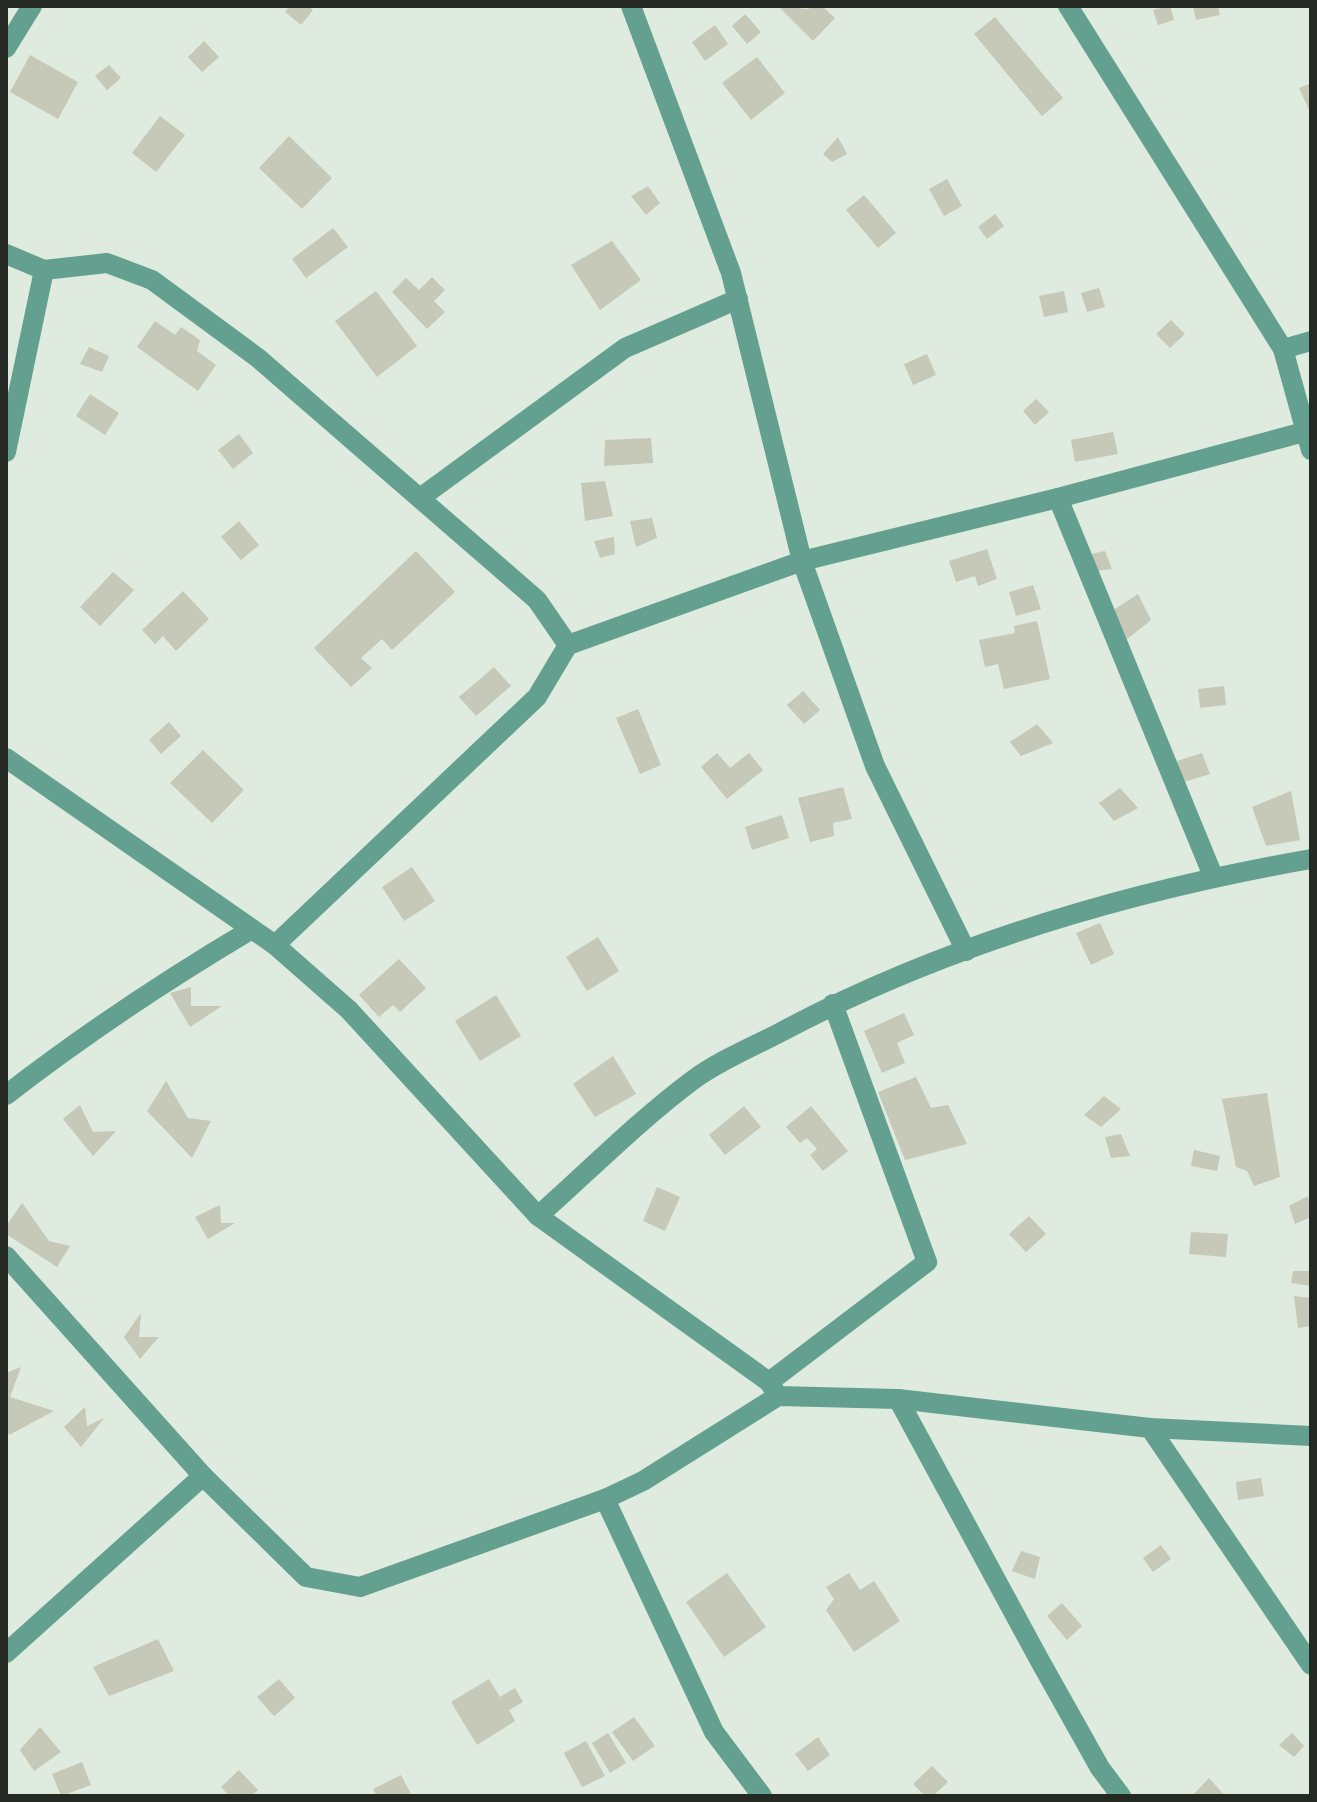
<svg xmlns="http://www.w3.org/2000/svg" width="1317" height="1802" font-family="Signika,sans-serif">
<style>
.building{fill:#c6c8b8}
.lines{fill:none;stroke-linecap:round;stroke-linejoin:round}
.street{stroke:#64a08f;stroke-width:20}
</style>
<rect width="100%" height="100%" fill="#dfebde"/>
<g class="building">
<polygon points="290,6 308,6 313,10 301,25 285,12"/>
<polygon points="778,6 806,9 822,6 835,18 813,41"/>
<polygon points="1170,6 1174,20 1158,25 1153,10"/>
<polygon points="1193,6 1218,6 1220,15 1196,20"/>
<polygon points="745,14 761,32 747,44 732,26"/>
<polygon points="995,17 1063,98 1042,116 974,34"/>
<polygon points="715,25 728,44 705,61 692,42"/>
<polygon points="204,41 219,57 202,72 188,57"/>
<polygon points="30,55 78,82 58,119 10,92"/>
<polygon points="757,57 785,93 751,120 722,83"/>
<polygon points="109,65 121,78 107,90 95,76"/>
<polygon points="1311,83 1311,114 1299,88"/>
<polygon points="160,116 185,135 156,172 132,153"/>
<polygon points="289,136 332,178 302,209 259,168"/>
<polygon points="838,137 847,154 832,162 823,154"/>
<polygon points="947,179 962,206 944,216 929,189"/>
<polygon points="648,186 660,203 646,215 631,196"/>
<polygon points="864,195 896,233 878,248 846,210"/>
<polygon points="995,214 1004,226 987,239 978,227"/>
<polygon points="333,228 348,247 306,278 292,259"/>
<polygon points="612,241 641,280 600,310 571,265"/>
<polygon points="432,277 445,290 434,301 445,312 427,329 392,292 406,278 419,290"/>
<polygon points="1099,288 1105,307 1087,312 1081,293"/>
<polygon points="376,291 417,346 377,377 335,321"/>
<polygon points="1064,291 1068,312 1044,317 1039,296"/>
<polygon points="1171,320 1185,334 1170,348 1156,334"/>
<polygon points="155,321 175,335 181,327 200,340 197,351 216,365 198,391 137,347"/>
<polygon points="89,347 109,356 102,372 80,364"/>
<polygon points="927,354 936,375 913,385 904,364"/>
<polygon points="90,394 119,413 105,435 76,416"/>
<polygon points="1036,399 1049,412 1035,425 1023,411"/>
<polygon points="1113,432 1118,454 1075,462 1071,440"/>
<polygon points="239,434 253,453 233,469 218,450"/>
<polygon points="651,438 653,463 604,466 605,440"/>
<polygon points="605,481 613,516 585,521 581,483"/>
<polygon points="652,518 657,538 636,547 630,521"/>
<polygon points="239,521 259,545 241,560 221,537"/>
<polygon points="614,537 615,554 600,558 594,541"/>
<polygon points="987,549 997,579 978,586 975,576 956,582 949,561"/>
<polygon points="416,551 455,592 392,650 382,639 361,658 372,668 351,687 314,648"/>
<polygon points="1105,551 1112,569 1087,572 1087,555"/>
<polygon points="113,572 134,590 100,626 80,607"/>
<polygon points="1033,585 1041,609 1016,616 1009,592"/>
<polygon points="183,591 209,619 176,651 163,636 155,644 142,630"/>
<polygon points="1138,594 1151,620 1126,640 1112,611"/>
<polygon points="1037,621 1050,679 1004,689 998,664 985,667 979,640 1015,633 1014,626"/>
<polygon points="494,667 511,686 476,716 459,697"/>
<polygon points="1224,686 1226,705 1200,708 1198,689"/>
<polygon points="803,691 820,710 804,724 787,705"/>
<polygon points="638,709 661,765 640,774 616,718"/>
<polygon points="169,722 181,736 161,754 149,740"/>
<polygon points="1037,724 1053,743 1021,756 1010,742"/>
<polygon points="203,750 244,790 212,823 170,783"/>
<polygon points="717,753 730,768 749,753 763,770 727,799 701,767"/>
<polygon points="1202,753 1210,774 1184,782 1177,761"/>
<polygon points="843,787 852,819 833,823 834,836 810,842 798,798"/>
<polygon points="1120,788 1138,808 1114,821 1099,803"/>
<polygon points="1291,791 1300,840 1266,846 1252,807"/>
<polygon points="782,815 789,838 752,850 745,827"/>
<polygon points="412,867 435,901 404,921 382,887"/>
<polygon points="1100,923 1114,954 1091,965 1076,933"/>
<polygon points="598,937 619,971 587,991 566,957"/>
<polygon points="399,959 426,988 400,1012 393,1005 379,1017 359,995"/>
<polygon points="191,987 191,1006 222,1006 190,1027 170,993"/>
<polygon points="496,995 521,1036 480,1061 455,1021"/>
<polygon points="904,1013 914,1035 897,1043 905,1063 882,1073 864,1031"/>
<polygon points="613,1056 636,1094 595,1117 573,1084"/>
<polygon points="916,1077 931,1108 948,1105 967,1144 905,1160 878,1092"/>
<polygon points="166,1081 188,1118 211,1121 192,1158 147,1111"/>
<polygon points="1267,1093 1280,1177 1254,1186 1247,1171 1236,1167 1222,1099"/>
<polygon points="1104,1096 1121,1109 1101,1127 1084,1115"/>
<polygon points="80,1105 93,1132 116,1131 93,1156 63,1119"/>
<polygon points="744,1106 761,1127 725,1155 709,1135"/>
<polygon points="811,1106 848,1151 823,1171 810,1155 817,1149 807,1138 800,1143 786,1127"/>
<polygon points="1121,1134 1130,1156 1111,1158 1105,1137"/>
<polygon points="1194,1150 1220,1156 1217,1171 1191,1166"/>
<polygon points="657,1187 680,1197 665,1231 643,1221"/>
<polygon points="1308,1196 1311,1217 1295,1224 1289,1206"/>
<polygon points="22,1203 49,1241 70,1246 57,1267 6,1234 6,1226"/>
<polygon points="220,1205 221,1223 235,1223 208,1239 195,1217"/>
<polygon points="1029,1216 1046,1234 1026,1252 1009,1234"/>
<polygon points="1191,1232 1228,1234 1226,1257 1189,1254"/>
<polygon points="1293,1271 1311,1271 1311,1286 1291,1283"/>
<polygon points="1294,1296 1311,1298 1311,1326 1298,1328"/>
<polygon points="141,1313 139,1337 159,1337 140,1359 124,1337"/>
<polygon points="21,1367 10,1397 54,1411 9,1435 6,1428 6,1373"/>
<polygon points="85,1407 87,1426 104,1418 81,1447 64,1427"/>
<polygon points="1261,1478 1264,1496 1238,1500 1236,1482"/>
<polygon points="1161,1545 1171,1559 1153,1572 1143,1558"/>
<polygon points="1021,1551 1040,1557 1035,1579 1012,1571"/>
<polygon points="727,1573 766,1627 724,1657 686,1602"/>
<polygon points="849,1573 860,1590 874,1581 900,1621 854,1652 826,1610 834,1599 826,1587"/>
<polygon points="1062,1603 1082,1626 1067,1640 1047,1616"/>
<polygon points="158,1639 174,1671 109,1696 93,1667"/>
<polygon points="279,1679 295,1698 274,1716 257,1697"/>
<polygon points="489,1679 500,1697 515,1688 523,1702 509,1710 515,1721 477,1745 451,1702"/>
<polygon points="634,1717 655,1746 633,1761 612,1732"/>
<polygon points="40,1727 61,1752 34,1771 20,1750"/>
<polygon points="608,1733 626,1763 610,1773 592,1743"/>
<polygon points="1292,1733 1304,1746 1294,1757 1279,1745"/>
<polygon points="818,1737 830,1755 808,1771 795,1754"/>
<polygon points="586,1741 605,1776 582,1787 564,1753"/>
<polygon points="82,1762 91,1785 61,1796 52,1774"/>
<polygon points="932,1766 948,1782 933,1796 925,1796 913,1784"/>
<polygon points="239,1770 258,1790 251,1796 229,1796 221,1787"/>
<polygon points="401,1775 412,1796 377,1796 373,1789"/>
<polygon points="1209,1778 1225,1796 1192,1796"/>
</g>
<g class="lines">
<g class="street">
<polyline points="631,6 731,273 802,561 875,766 966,951"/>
<polyline points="1068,6 1283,349 1311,450"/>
<polyline points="6,48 32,6"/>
<polyline points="6,254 44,270 6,452"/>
<polyline points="44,270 107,263 152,280 258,358 537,600 568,645 802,561 1058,498 1304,432"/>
<polyline points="1283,349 1311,341"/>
<polyline points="420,498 625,348 738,299"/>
<polyline points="1058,498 1213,876"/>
<polyline points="6,758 275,945 349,1010 538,1216 769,1382 778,1396"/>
<polyline points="275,945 537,697 568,645"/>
<path d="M6,1095C85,1034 166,980 252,929"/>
<path d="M538,1216C589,1171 638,1121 693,1080C720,1060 753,1047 783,1031C947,944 1129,891 1311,859"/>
<polyline points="6,1256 203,1476 306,1577 360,1587 605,1499 643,1481 778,1396 898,1399 1150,1428 1311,1436"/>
<polyline points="769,1382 927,1262 833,1004"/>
<polyline points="898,1399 1040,1661 1100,1768 1121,1796"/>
<polyline points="1150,1428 1311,1665"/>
<polyline points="605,1499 714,1732 762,1796"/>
<polyline points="6,1653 203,1476"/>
</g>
</g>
<rect width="1317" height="1802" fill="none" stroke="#242924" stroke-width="16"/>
</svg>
